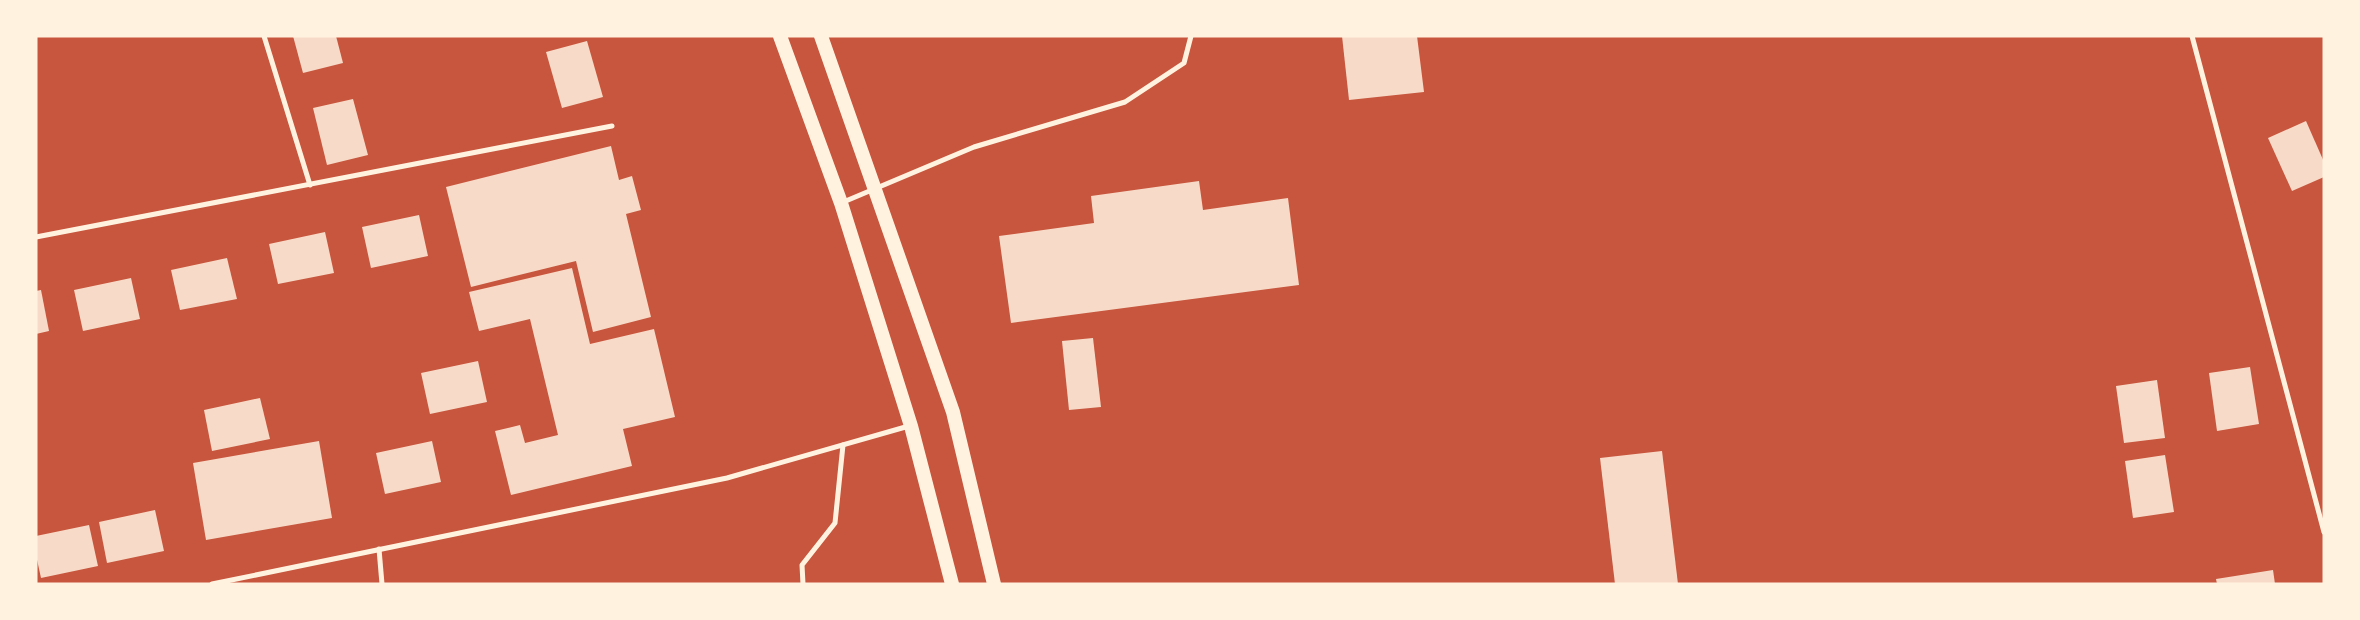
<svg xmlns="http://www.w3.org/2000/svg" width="2360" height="620" font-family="Manrope,sans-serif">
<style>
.building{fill:#f7dbc8}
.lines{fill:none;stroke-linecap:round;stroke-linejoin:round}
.minor{stroke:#fff3e0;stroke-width:5}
.trunk{stroke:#fff3e0;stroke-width:14}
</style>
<rect width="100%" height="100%" fill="#c8553d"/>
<g class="building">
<polygon points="293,36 336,36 343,63 303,73"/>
<polygon points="1342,36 1417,36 1424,92 1349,100"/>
<polygon points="587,41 603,97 562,108 546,52"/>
<polygon points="353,99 368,155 327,165 313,108"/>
<polygon points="2306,121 2324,162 2324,177 2292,191 2268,138"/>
<polygon points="611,146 619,180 632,176 641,210 626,214 651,317 593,332 576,261 471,287 446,187"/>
<polygon points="1199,181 1203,210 1288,198 1299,285 1011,323 999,236 1094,223 1091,196"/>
<polygon points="419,215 428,256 371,268 362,227"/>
<polygon points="325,232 334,273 278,284 269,244"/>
<polygon points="227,258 237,299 180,310 171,270"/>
<polygon points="572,268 590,344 654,329 675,417 623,429 632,466 511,495 495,431 520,425 525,443 558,435 530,319 479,331 469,292"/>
<polygon points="131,278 140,319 83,331 74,290"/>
<polygon points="41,290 49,331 36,334 36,291"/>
<polygon points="1093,338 1101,407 1069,410 1062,341"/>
<polygon points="478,361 487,402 430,414 421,373"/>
<polygon points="2250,367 2259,424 2217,431 2209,373"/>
<polygon points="2157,380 2165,438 2124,443 2116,386"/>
<polygon points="260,398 270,439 212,451 204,410"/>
<polygon points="319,441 332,518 206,540 193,463"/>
<polygon points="432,441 441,482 385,494 376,453"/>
<polygon points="1662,451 1678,584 1615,584 1600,458"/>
<polygon points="2165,455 2174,512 2133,518 2125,461"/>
<polygon points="155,510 164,551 107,563 99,522"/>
<polygon points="89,525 98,566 41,578 36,555 36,536"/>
<polygon points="2273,570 2275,584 2217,584 2216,579"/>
</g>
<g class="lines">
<g class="minor">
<polyline points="264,36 310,185"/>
<polyline points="2192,36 2324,532"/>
<polyline points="841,203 974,147 1125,102 1184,63 1191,36"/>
<polyline points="36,237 612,126"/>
<polyline points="379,549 382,584"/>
<polyline points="212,584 727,478 909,426"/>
<polyline points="803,584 802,565 835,523 843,445"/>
</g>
<g class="trunk">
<polyline points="780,36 841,203 911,426 952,584"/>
<polyline points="821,36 953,412 994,584"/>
</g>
</g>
<rect width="2360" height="620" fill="none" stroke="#fff3e0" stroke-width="75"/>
</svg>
